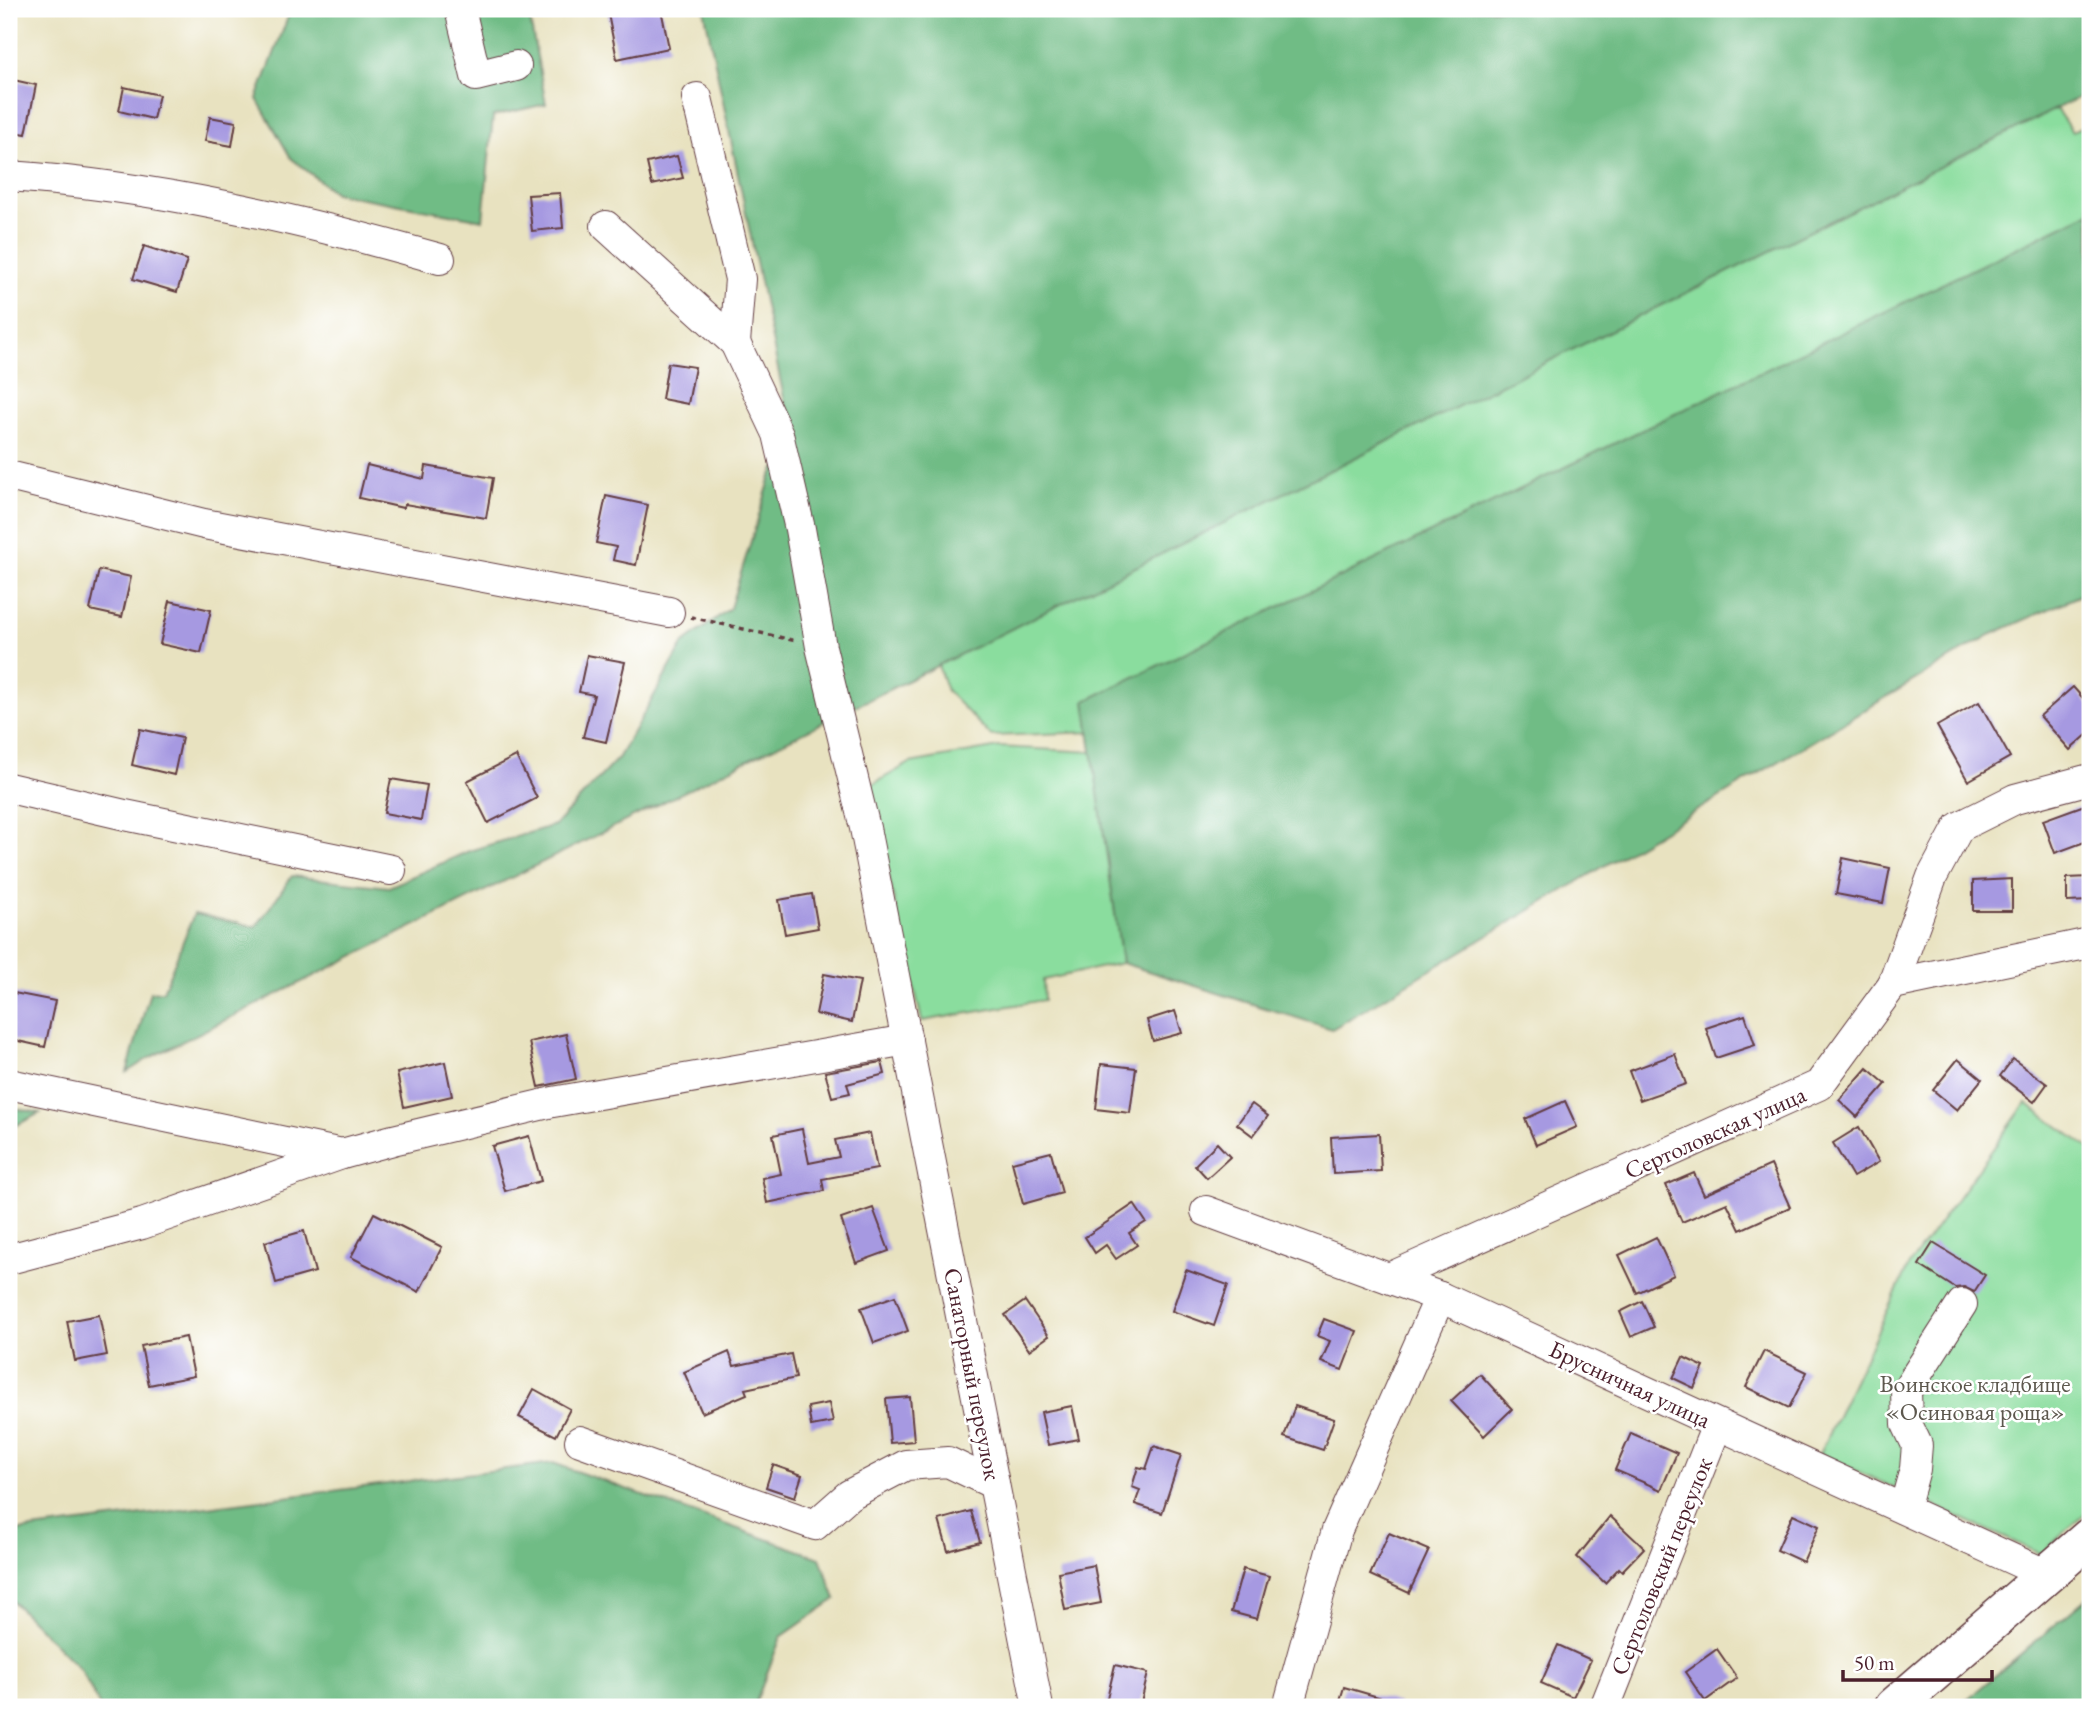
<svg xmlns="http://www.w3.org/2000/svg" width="2099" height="1716" font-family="'EB Garamond',serif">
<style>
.green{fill:#8add9e;stroke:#6a7e64;stroke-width:2}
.forest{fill:#6fbc85;stroke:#5c6e58;stroke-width:2}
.building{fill:#a699e1}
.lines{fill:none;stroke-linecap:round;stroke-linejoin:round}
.minor-casing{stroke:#623c41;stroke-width:32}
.major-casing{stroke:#623c41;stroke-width:41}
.path{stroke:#623c41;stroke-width:3.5;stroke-dasharray:5 5;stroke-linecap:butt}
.minor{stroke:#fff;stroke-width:30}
.major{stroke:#fff;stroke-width:38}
.labels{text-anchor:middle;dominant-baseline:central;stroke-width:5;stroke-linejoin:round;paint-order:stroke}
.street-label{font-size:24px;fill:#4a1f2b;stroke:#fff}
.park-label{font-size:24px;fill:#5d584e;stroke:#fff}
</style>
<rect width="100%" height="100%" fill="#fff"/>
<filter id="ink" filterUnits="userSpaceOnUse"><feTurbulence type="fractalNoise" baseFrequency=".0143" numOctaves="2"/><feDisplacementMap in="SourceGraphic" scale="14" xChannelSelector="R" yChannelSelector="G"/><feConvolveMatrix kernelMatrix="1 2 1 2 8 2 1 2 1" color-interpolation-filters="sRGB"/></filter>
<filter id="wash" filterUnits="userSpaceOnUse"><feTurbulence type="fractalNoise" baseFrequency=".00686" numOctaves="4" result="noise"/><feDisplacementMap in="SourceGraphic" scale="28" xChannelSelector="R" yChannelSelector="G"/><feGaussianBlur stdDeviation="1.57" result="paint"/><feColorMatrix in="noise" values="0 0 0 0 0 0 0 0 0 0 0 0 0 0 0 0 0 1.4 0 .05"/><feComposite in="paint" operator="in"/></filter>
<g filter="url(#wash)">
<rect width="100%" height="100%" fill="#e8e2c0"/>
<g class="green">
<polygon points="2011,42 2072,132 2090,124 2090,478 1121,731 991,736 947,691 923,622"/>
<polygon points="999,747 1093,752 1122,963 1043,980 1044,1000 922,1021 868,787 910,763"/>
<polygon points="2026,1103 2090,1149 2090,1509 2041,1554 1819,1454 1908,1267"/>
</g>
<g class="forest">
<polygon points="291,9 528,9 546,104 493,116 483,220 335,193 291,158 257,99"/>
<polygon points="704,9 2090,9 2090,92 149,1058 127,1072 150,992 163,991 194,914 256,927 292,876 389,887 469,851 555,825 619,757 684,643 730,608 771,477 792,437"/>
<polygon points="2090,212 2090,591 1990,635 1332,1029 1122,963 1085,701"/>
<polygon points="9,1107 40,1113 9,1129"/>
<polygon points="553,1463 820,1558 836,1599 781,1637 754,1707 100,1707 81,1670 9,1598 9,1532"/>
<polygon points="2090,1596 2090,1707 1958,1707 2088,1597"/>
</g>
<g id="blocks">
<g class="building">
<polygon points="607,9 661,9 669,48 617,59"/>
<polygon points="9,79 36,85 26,134 9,131"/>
<polygon points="124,87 159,95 153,119 119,111"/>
<polygon points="210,117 236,122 232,146 205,141"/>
<polygon points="677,156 683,178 652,185 647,163"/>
<polygon points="560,193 563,228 532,231 528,195"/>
<polygon points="144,246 187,260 177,292 133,279"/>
<polygon points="668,363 695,367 688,404 662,399"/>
<polygon points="367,465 424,479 426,466 493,478 486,518 405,504 403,508 359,498"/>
<polygon points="606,496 648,505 636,565 613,560 616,547 596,543"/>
<polygon points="99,570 131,577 122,617 90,610"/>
<polygon points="170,601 211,610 201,653 160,644"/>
<polygon points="587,655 625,662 606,742 583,737 594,695 579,692"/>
<polygon points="2073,687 2090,706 2090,732 2070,750 2040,716"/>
<polygon points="1979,702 2010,757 1968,781 1937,726"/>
<polygon points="140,729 182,738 174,775 132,765"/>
<polygon points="516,756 537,798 488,823 467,781"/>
<polygon points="391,779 427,785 421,820 384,813"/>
<polygon points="2090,803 2090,840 2055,853 2043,820"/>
<polygon points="1843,858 1890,868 1883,903 1836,894"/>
<polygon points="2090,877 2090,901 2067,902 2067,878"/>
<polygon points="2012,879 2012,911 1973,911 1973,881"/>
<polygon points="812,894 818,928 785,934 779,900"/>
<polygon points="824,974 860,981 852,1022 816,1014"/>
<polygon points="9,992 55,1001 45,1047 9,1039"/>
<polygon points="1175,1011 1182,1033 1153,1041 1147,1020"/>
<polygon points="1745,1015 1755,1045 1716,1058 1706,1028"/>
<polygon points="566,1034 576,1079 539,1087 529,1042"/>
<polygon points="1675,1054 1686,1084 1640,1100 1629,1071"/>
<polygon points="1958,1059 1982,1079 1957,1110 1933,1090"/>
<polygon points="2013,1059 2047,1084 2034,1102 2000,1076"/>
<polygon points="445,1062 452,1096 404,1107 397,1073"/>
<polygon points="882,1062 885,1074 847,1084 850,1093 832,1097 825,1072"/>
<polygon points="1101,1064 1136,1068 1130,1113 1096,1109"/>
<polygon points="1867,1068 1886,1084 1857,1117 1839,1100"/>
<polygon points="1565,1101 1577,1127 1536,1145 1525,1119"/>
<polygon points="1252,1104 1268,1116 1253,1136 1237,1124"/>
<polygon points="1859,1127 1879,1162 1853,1177 1833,1143"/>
<polygon points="802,1129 809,1163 839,1157 835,1140 870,1133 877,1169 822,1179 824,1191 767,1203 762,1178 781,1174 773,1135"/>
<polygon points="1379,1134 1381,1171 1333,1174 1331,1137"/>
<polygon points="529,1136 541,1181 505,1191 492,1146"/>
<polygon points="1217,1143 1230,1157 1207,1178 1195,1165"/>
<polygon points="1051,1152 1062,1193 1023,1204 1012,1162"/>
<polygon points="1771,1165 1790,1207 1740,1230 1727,1203 1682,1222 1666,1185 1694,1173 1704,1195"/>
<polygon points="1134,1204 1146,1222 1129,1233 1137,1245 1116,1259 1106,1245 1095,1253 1085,1237"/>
<polygon points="873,1208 889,1251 856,1263 841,1219"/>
<polygon points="374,1213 442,1247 419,1292 351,1257"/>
<polygon points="304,1231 315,1272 276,1283 265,1242"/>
<polygon points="1656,1237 1674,1275 1637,1293 1619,1255"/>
<polygon points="1933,1243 1985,1275 1974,1292 1964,1287 1955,1288 1919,1265"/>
<polygon points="1186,1270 1228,1285 1214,1326 1172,1311"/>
<polygon points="895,1296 908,1331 874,1343 861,1308"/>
<polygon points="1025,1301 1049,1336 1029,1350 1005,1315"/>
<polygon points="1642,1301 1654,1327 1631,1337 1620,1312"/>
<polygon points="99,1315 107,1355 75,1361 67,1321"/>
<polygon points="1324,1319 1357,1331 1342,1370 1321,1362 1330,1341 1317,1336"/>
<polygon points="186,1337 194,1376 149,1385 141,1346"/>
<polygon points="1764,1351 1807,1372 1789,1408 1746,1387"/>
<polygon points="729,1352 734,1366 791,1354 796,1378 745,1389 747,1394 702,1413 684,1372"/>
<polygon points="1683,1357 1704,1367 1694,1388 1673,1378"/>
<polygon points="1480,1374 1512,1409 1484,1436 1451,1401"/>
<polygon points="534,1389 570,1409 556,1436 519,1417"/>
<polygon points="910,1397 914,1441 890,1443 886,1399"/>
<polygon points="829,1403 833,1422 811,1426 808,1407"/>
<polygon points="1072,1406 1079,1439 1048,1445 1041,1412"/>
<polygon points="1295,1406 1334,1419 1323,1450 1284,1437"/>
<polygon points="1631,1433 1677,1453 1661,1490 1615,1470"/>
<polygon points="1154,1446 1181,1455 1162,1513 1135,1504 1140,1490 1132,1487 1138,1467 1146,1469"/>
<polygon points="773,1465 802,1475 795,1497 766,1487"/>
<polygon points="971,1511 980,1542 948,1551 939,1520"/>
<polygon points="1793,1514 1819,1526 1803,1562 1777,1550"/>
<polygon points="1610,1516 1644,1548 1622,1571 1619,1568 1605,1583 1577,1557"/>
<polygon points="1389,1533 1429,1550 1409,1593 1370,1575"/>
<polygon points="1094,1565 1101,1603 1065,1610 1058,1572"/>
<polygon points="1243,1569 1269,1576 1257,1619 1231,1612"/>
<polygon points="1558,1645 1591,1660 1573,1697 1541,1683"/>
<polygon points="1717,1649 1737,1678 1705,1701 1685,1672"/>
<polygon points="1115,1665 1148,1673 1140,1707 1105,1707"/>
<polygon points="1344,1687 1399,1703 1398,1707 1338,1707"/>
</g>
</g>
</g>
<g filter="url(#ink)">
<use href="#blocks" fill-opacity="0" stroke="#623c41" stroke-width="2"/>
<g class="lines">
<defs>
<g id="minor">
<polyline points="460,9 476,76 516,66"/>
<polyline points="697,98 740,279 735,343"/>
<path d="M9,176C156,186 299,219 440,259"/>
<polyline points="606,226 735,343 778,434 800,529 821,647 865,828 1038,1707"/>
<polyline points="9,476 204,524 669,612"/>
<polyline points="9,788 125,815 391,870"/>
<polyline points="1893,984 1932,877 1959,827 2015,799 2090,779"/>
<polyline points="9,1084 342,1154"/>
<polyline points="1206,1211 1440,1297 2047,1575"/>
<polyline points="9,1259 142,1224 342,1154 393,1140 553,1102 907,1040"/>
<polyline points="1389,1278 1819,1085 1893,984 2090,943"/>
<polyline points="580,1441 815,1525 849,1495 906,1465 948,1462 994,1484"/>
<polyline points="1904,1509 1915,1469 1917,1445 1907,1424 1906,1391 1962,1304"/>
<polyline points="1288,1707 1337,1530 1440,1297"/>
<polyline points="1605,1707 1717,1425"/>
</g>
<polyline id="major" points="1894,1707 2090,1537"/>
</defs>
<use href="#minor" class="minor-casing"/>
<use href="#major" class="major-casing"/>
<polyline class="path" points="691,617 796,641"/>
<use href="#minor" class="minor"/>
<use href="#major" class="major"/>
</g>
</g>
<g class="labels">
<g class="street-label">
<text transform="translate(1715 1132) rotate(-24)">Сертоловская улица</text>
<text transform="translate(973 1374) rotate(79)">Санаторный переулок</text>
<text transform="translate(1630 1384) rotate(25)">Брусничная улица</text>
<text transform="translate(1661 1566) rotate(-68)">Сертоловский переулок</text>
</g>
<g class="park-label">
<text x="1975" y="1383">Воинское кладбище<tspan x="1975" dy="28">«Осиновая роща»</tspan></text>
</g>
</g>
<rect width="2099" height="1716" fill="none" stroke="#fff" stroke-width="35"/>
<path d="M1843 1670v10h149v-10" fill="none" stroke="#4a1f2b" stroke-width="3.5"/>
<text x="1854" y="1670" font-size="21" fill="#4a1f2b" stroke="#ffffff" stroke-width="5" paint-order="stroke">50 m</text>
</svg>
